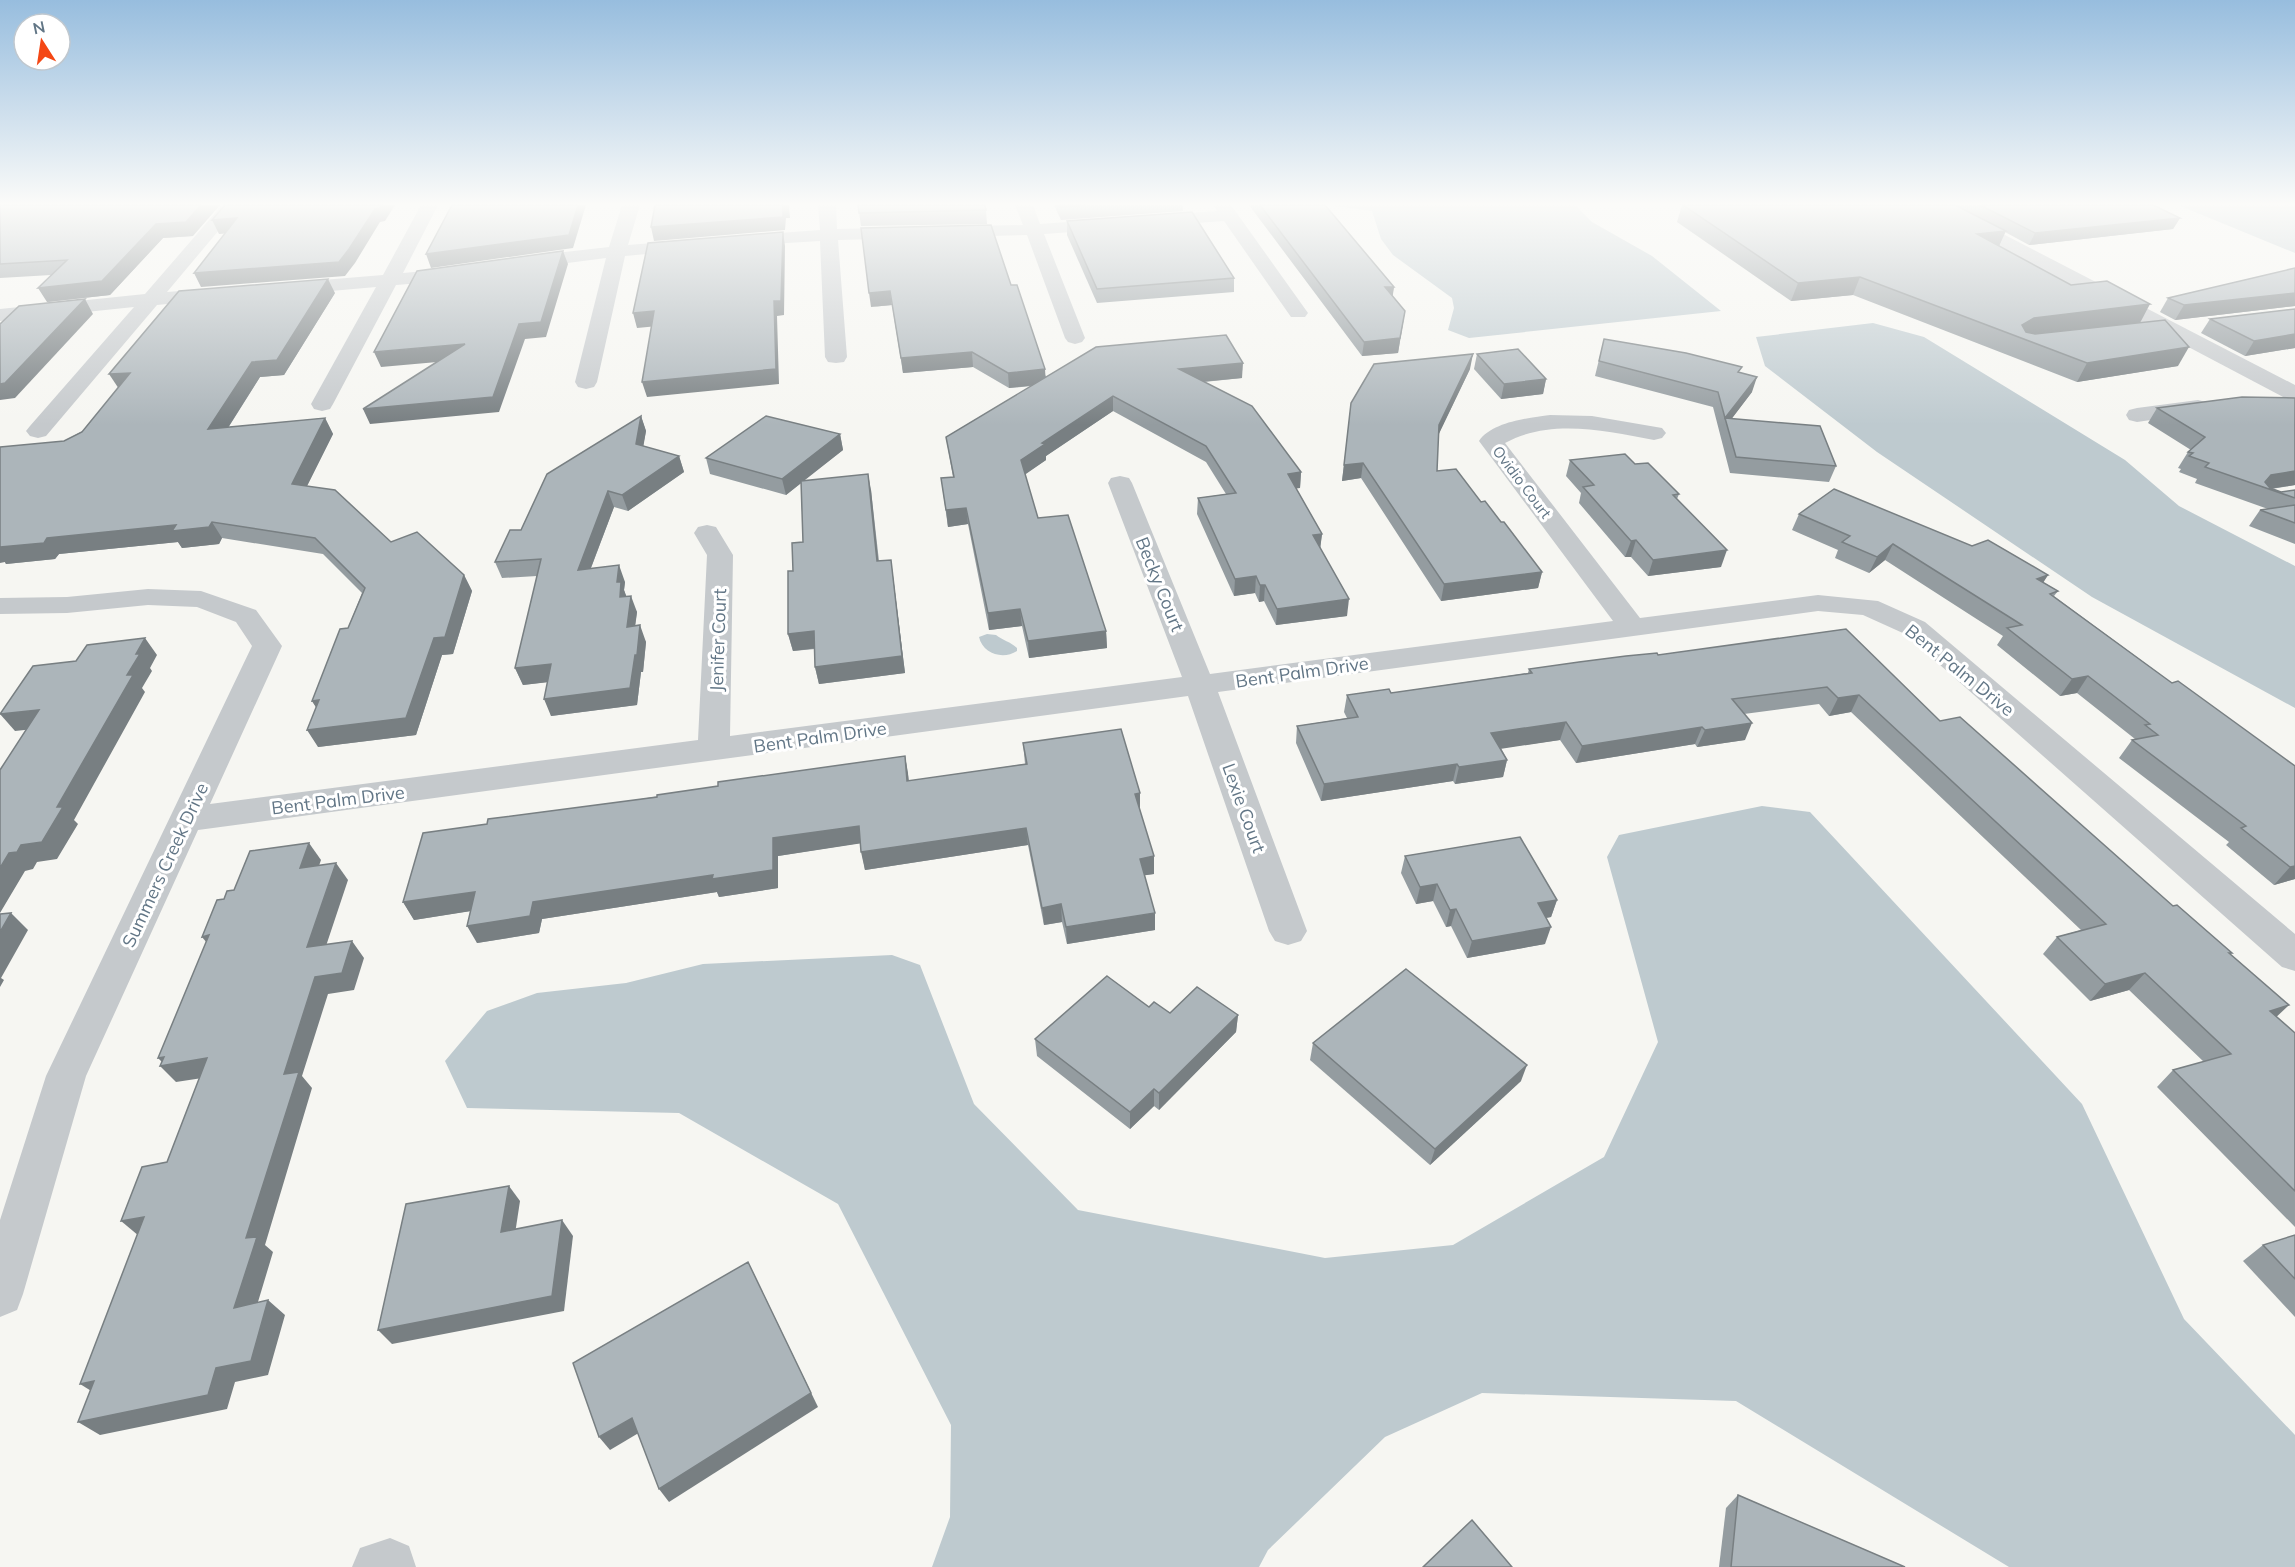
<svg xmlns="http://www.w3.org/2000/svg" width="2295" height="1567" font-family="Mulish,sans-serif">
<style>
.water{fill:#becacf}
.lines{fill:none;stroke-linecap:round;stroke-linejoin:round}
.minor{fill:#c5c9cc;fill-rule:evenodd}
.wall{fill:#949ca0}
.shaded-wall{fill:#787f82}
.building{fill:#acb5ba;stroke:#787f82;stroke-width:1.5}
.labels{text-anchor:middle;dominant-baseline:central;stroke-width:6;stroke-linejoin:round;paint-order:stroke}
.far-street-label{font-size:15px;fill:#627686;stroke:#fff}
.street-label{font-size:18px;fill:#627686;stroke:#fff}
</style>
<rect width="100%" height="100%" fill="#f6f6f2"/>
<g class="water">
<polygon points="1328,205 1575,205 1592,222 1652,256 1721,311 1469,338 1448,330 1454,308 1452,298 1393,255 1381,239 1372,211"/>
<polygon points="2178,205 2295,205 2295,253"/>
<polygon points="1873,323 1924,337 2125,460 2179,506 2295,566 2295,708 2092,597 1877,452 1765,366 1756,337"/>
<path d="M987,634L996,635C1002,640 1011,642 1017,648V651C1003,660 983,654 979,637Z"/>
<polygon points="1762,806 1810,812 2082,1104 2184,1319 2295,1435 2295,1567 2009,1567 1736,1401 1482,1393 1385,1437 1268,1550 1259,1567 932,1567 950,1517 951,1425 838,1204 679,1113 467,1108 445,1061 487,1011 537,993 626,983 703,964 892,955 920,965 974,1104 1078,1210 1325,1258 1453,1245 1604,1157 1658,1042 1607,857 1619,835"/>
</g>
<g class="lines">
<g class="minor">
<polygon points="222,205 240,205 167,292 219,288 226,290 229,294 226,298 157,305 46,436 38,438 30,436 26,431 30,426 134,307 0,321 0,309 145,294"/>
<polygon points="421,205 438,205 403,273 458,268 465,270 468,274 465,278 458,280 396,285 333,404 330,409 322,411 314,409 311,404 376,287 286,295 279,293 276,289 279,285 286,283 383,275"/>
<polygon points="622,205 640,205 628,245 690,240 696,241 699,245 696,249 690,250 625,256 597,382 594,387 586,389 578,387 575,382 606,258 521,269 514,267 512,263 514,259 521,257 609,247"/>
<polygon points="818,205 836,205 837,229 1023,225 1015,205 1033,205 1040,224 1217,211 1214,205 1231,205 1308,313 1305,317 1291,317 1224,221 1044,234 1085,338 1082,342 1075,344 1068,342 1065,338 1027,235 838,240 847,357 844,362 836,363 828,362 825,357 820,241 739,246 733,245 730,241 733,237 739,236 820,230"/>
<polygon points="1925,205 1947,205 2295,385 2295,401 2287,399 1927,209"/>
<polygon points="2198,400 2206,402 2209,407 2206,412 2137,422 2129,420 2126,415 2129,410 2137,408"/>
<path d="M1550,415L1592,416L1662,428L1666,433L1662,438L1654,440C1605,431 1551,418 1505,443L1640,618L1818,595L1878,601L1925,622L2295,934V971L2282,967L1905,634L1863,615L1818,611L1218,692L1307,931L1301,941L1288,945L1275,941L1269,931L1188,696L198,830L86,1076L23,1294L17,1310L0,1317V1220L46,1076L252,646L236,622L197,607L148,605L67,613L0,614V598L67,597L148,589L201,591L256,610L282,646L210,804L698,740L707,555L694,533L698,527L707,525L716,527L733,555L730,736L1182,677L1108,483L1111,478L1120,476L1129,478L1132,483L1210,674L1613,621L1479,441C1492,422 1528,418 1550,415Z"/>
<polygon points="390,1538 409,1546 416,1567 352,1567 360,1548"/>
</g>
</g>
<g class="wall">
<polygon points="0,205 193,236 163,238 110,295 47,302 51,275 0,278"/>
<polygon points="858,205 986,210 987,224 861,226"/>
<polygon points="1054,205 1183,205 1183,211 1061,220"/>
<polygon points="1249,205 1325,205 1394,287 1392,296 1405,311 1398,353 1362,356"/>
<polygon points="1682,205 2153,205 2180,218 2173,229 2029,245 2005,232 1999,246 2140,323 2178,366 2077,382 1853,295 1791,301 1677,222"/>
<polygon points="1067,221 1234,278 1234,292 1097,303 1067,235"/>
<polygon points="2295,268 2295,306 2175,320 2160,312 2168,298"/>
<polygon points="1011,285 1046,377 1242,378 1204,382 1301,472 1300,488 1296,488 1322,534 1320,548 1347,616 1276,625 1264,601 1259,602 1255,593 1234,596 1197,514 1198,498 1226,494 1206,462 1113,411 1046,456 1046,460 1025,474 1038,518 1106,631 1107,648 1029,658 1022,626 989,630 968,524 948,527 941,478 953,477 946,437 1032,386 1009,388 973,367 903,373 892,305 871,307"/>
<polygon points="335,293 284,375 260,377 228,428 325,418 333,434 307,486 391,542 464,575 472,591 453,654 442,655 416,735 318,747 316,707 312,701 348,628 362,593 323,554 222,538 219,544 182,548 178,542 59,554 55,559 6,564 5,562 64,441"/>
<polygon points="2295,309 2295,348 2245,356 2201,333 2210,319"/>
<polygon points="1604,339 1740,373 1752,392 1731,419 1836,466 1829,482 1730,473 1713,407 1595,376"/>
<polygon points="1477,354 1546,379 1543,394 1501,399 1474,369"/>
<polygon points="1470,369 1438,435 1437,471 1481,502 1501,522 1542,572 1538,588 1441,601 1361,478 1342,481 1351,403"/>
<polygon points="2295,398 2295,485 2271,489 2281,492 2295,490 2295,544 2249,526 2260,510 2268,509 2195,483 2197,479 2179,472 2181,469 2178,468 2188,452 2191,450 2148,423 2157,408"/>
<polygon points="641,416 646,431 643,446 679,456 684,472 628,511 614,507 591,568 625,582 624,590 626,596 637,612 635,625 646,642 643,672 641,672 637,705 551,716 547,682 523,685 515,668 537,576 502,578 495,562 521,530"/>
<polygon points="840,434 843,450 804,480 871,490 879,561 893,576 905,673 819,684 815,667 815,649 793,651 788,634 803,542 801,483 786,495 710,474 706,458"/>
<polygon points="1570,460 1635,464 1679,494 1677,499 1721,567 1648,576 1631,557 1625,557 1579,503 1581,493 1566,476"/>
<polygon points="1799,514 1972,546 2048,575 2043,582 2058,591 2054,596 2172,683 2295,766 2295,879 2274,885 2226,845 2229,842 2119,758 2132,740 2135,739 2077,693 2060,696 1997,645 2003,636 1885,560 1869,573 1835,558 1838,550 1792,530"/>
<polygon points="1846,629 1940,721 2232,953 2230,954 2277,1017 2295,1033 2295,1227 2157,1087 2173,1070 2204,1062 2129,990 2090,1001 2043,954 2057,937 2081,930 1851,712 1829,716 1819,704 1744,714 1745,740 1697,747 1695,744 1576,763 1560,740 1501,748 1507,760 1503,777 1455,784 1453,781 1321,801 1296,743 1297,726 1347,718 1344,712 1347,695 1391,693 1528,673 1529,669 1658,655"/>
<polygon points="1023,743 1140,811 1154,874 1144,875 1155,930 1067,944 1062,922 1044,925 1028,845 865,870 860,843 778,856 778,888 719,897 717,892 542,919 539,933 477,943 470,911 414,920 403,902 487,824 905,756 909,781 1025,764"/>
<polygon points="1405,856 1557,900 1551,917 1546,918 1545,944 1467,958 1451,926 1446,927 1433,901 1416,904 1401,873"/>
<polygon points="1149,1007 1170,1013 1238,1015 1236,1032 1159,1110 1154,1106 1130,1129 1037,1056 1035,1039"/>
<polygon points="1313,1043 1521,1081 1430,1165 1310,1060"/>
<polygon points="2295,1235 2295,1317 2243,1261 2263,1245"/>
<polygon points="1738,1495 1905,1567 1719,1567 1726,1508"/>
</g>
<g class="shaded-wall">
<polygon points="201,205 220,205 193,236 163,238 110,295 47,302 38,288 156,224"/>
<polygon points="382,205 395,205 385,221 380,222 355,263 345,276 201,287 194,273 375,209"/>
<polygon points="578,205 586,205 573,248 431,268 426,254"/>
<polygon points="783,205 789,205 790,218 786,218 785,230 654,241 651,227"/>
<polygon points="237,218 244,232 219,234 212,220"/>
<polygon points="2180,218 2173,229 2029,245 2035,233"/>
<polygon points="2006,231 1998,248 1977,234"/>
<polygon points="783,232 785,246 784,315 777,316 779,384 647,397 642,382 774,301"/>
<polygon points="563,251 568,264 546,337 525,339 499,412 370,424 363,409 519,324"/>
<polygon points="1860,277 1853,295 1791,301 1798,283"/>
<polygon points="328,279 335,293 284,375 260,377 217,445 208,429 252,362"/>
<polygon points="1385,287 1394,287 1392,301"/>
<polygon points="890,291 892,305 871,307 869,293"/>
<polygon points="2295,293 2295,306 2175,320 2184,305"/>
<polygon points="85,299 93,314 15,398 0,400 0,384"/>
<polygon points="2150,304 2140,323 2016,336 2022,325 2034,318"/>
<polygon points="654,311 658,326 637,328 633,313"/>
<polygon points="1405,311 1398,353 1362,356 1364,342"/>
<polygon points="2295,334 2295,348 2245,356 2254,341"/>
<polygon points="465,344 471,359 381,367 374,352"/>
<polygon points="2189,347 2178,366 2077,382 2087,363"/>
<polygon points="972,352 973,367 903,373 901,358"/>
<polygon points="1473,354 1470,369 1436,440 1439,425"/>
<polygon points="1243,363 1242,378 1179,384 1179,369"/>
<polygon points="1045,369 1046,384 1009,388 1008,373"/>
<polygon points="130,373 119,389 109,374"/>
<polygon points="1757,377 1752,392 1727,425 1725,418 1720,434 1725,418"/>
<polygon points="1546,379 1543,394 1501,399 1504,384"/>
<polygon points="1113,396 1113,411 1046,456 1046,460 1023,476 1021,460 1042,443"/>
<polygon points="641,416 646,431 641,460 636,444"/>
<polygon points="325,418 333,434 300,500 292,484"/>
<polygon points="840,434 843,450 786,495 782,479"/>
<polygon points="679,456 684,472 628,511 622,495"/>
<polygon points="1363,463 1361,478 1342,481 1344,465"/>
<polygon points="2295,471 2295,485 2269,489 2262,487 2271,475"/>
<polygon points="1301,472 1300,488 1286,490 1288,474"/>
<polygon points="868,474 871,490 880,578 877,561"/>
<polygon points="608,491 614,507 584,586 578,570"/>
<polygon points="966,508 968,524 948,527 946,510"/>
<polygon points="212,522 222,538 219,544 182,548 178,542 59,554 55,559 6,564 5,562 0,563 0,547 47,538 176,525"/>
<polygon points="1322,534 1320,550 1313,535"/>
<polygon points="1636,540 1631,557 1625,557 1631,541"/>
<polygon points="1893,544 1885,560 1869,573 1877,557"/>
<polygon points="1727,550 1721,567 1648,576 1653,560"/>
<polygon points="891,560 905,673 819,684 815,667"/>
<polygon points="619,565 625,582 624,590 627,598 620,597 617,582"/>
<polygon points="1542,572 1538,588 1441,601 1444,584"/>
<polygon points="464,575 472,591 453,654 442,655 416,735 318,747 307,730 434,638"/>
<polygon points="2048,575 2038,591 2037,579"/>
<polygon points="1256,576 1255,593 1234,596 1235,579"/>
<polygon points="1260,585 1265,585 1264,601 1259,602"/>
<polygon points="631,596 637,612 633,643 627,627"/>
<polygon points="1349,599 1347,616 1276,625 1277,609"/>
<polygon points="1020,609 1022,626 989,630 988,613"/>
<polygon points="640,625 646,642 643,672 641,672 637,705 551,716 544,699 635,655"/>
<polygon points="814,631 818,648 793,651 788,634"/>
<polygon points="1106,631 1107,648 1029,658 1028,641"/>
<polygon points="145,638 157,655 150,668 152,671 142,688 145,692 74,820 78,824 57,859 37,862 33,869 25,871 0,913 0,868 9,853 57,807 127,675 136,654"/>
<polygon points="551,664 558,681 523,685 515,668"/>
<polygon points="2088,676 2077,693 2060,696 2072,679"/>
<polygon points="1859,695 1851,712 1829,716 1838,698"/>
<polygon points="319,700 323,718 312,701"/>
<polygon points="39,710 53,727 15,731 0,714"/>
<polygon points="1566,722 1560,740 1487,751 1491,733"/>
<polygon points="1752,723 1745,740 1697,747 1705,730"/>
<polygon points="1702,727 1695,744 1576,763 1582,746"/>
<polygon points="905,756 908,773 910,799 907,781"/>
<polygon points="1507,760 1503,777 1455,784 1459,767"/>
<polygon points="1457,764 1453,781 1321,801 1324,784"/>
<polygon points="1140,793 1140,811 1135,794"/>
<polygon points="859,826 863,843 778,856 778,888 719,897 717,892 542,919 539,933 477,943 467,926 533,902 773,838"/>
<polygon points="1026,828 1028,845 865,870 861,852"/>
<polygon points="309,843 321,860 312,886 300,868"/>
<polygon points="1154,856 1154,874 1140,876 1140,859"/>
<polygon points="336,863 348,880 320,964 307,947"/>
<polygon points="2295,866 2295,879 2274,885 2290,867"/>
<polygon points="1437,884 1433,901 1416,904 1420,887"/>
<polygon points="475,892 484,909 414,920 403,902"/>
<polygon points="1557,900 1551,917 1532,920 1538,903"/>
<polygon points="1061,904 1062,922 1044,925 1042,908"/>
<polygon points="1456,909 1451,926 1446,927 1450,910"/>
<polygon points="11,913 28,930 1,978 4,980 0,987 0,932"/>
<polygon points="1155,913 1155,930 1067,944 1066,927"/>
<polygon points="1551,927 1545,944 1467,958 1472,941"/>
<polygon points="209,935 216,954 202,937"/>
<polygon points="352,941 364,958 354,990 328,994 302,1076 312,1088 265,1245 273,1252 252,1322 234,1308 246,1238 284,1074 315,977"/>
<polygon points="2145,973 2129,990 2090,1001 2105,984"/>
<polygon points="2289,1005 2271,1022 2270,1011"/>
<polygon points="1238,1015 1236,1032 1159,1110 1159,1093"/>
<polygon points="164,1057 207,1058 222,1075 176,1082 160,1066 165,1065 158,1058"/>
<polygon points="1527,1065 1521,1081 1430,1165 1435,1149"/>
<polygon points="1154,1089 1154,1106 1130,1129 1130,1112"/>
<polygon points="509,1186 520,1201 513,1247 501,1232"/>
<polygon points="144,1217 139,1236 121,1221"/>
<polygon points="562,1220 573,1236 564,1311 392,1344 378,1330"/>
<polygon points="748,1262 818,1407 669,1502 659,1489"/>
<polygon points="268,1300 285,1315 268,1375 235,1382 227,1409 100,1435 78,1422 216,1368"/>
<polygon points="94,1381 101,1397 80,1384"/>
<polygon points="632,1418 642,1431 610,1450 599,1437"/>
</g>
<g class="building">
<polygon points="0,205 201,205 186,222 156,224 102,281 38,288 67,260 0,264"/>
<polygon points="225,205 382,205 380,208 375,209 349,249 339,262 194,273 237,218 212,220"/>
<polygon points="452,205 578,205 569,235 426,254"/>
<polygon points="655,205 783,205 783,217 651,227"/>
<polygon points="858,205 985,205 986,210 859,213"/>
<polygon points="1059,205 1085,205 1060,207"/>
<polygon points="1260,205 1325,205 1394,287 1385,287 1405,311 1400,338 1364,342"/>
<polygon points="1683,205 1955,205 2006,231 1977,234 2071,285 2107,281 2150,304 2034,318 2022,325 2026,332 2035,334 2165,320 2189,347 2087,363 1860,277 1798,283"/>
<polygon points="1980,205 2153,205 2180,218 2035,233"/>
<polygon points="1192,212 1234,278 1097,289 1067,221"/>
<polygon points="991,225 1011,285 1017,285 1045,369 1008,373 972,352 901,358 890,291 869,293 861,228"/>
<polygon points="783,232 781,301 774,301 776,369 642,382 654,311 633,313 648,243"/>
<polygon points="563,251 541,322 519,324 493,397 363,409 465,344 374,352 417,271"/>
<polygon points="2295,268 2295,293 2184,305 2168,298"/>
<polygon points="328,279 277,360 252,362 208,429 325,418 292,484 335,490 391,542 417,532 464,575 445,637 434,638 406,718 307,730 319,700 312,701 340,629 348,628 365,588 315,538 212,522 209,527 172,531 176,525 47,538 44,543 0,547 0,447 64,441 82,432 130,373 109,374 179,291"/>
<polygon points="85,299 5,383 0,384 0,324 19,306"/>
<polygon points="2295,309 2295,334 2254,341 2210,319"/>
<polygon points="1226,335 1243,363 1179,369 1252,406 1301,472 1288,474 1322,534 1313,535 1349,599 1277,609 1265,585 1260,585 1256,576 1235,579 1198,498 1236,493 1206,446 1113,396 1042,443 1045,444 1021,460 1038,518 1068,515 1106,631 1028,641 1020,609 988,613 966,508 946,510 941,478 954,477 946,437 1096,347"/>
<polygon points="1604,339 1686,353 1742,367 1738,372 1757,377 1725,418 1718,392 1599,361"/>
<polygon points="1518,349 1546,379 1504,384 1477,354"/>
<polygon points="1473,354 1439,425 1437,471 1456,469 1481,502 1485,501 1501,522 1504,522 1542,572 1444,584 1363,463 1344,465 1351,403 1374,364"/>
<polygon points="2242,397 2295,398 2295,471 2271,475 2265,482 2270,488 2281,492 2295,490 2295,498 2205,467 2209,463 2189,456 2193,453 2188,452 2205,437 2157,408"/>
<polygon points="641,416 636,444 679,456 622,495 608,491 578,570 619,565 617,582 621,582 620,597 631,596 627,627 640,625 637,655 635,655 630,688 544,699 551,664 515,668 541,559 495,562 510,530 521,530 547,474"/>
<polygon points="766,416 840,434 782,479 706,458"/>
<polygon points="1725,418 1820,426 1836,466 1736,457"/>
<polygon points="1625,454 1635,464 1648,463 1679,494 1673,495 1727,550 1653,560 1636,540 1631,541 1583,487 1594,485 1570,460"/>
<polygon points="868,474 877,561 891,560 902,656 815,667 814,631 788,634 788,571 793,571 792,543 803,542 801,481"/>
<polygon points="1834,489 1972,546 1988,540 2048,575 2037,579 2058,591 2050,594 2172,683 2178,681 2295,766 2295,866 2290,867 2241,828 2246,826 2132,740 2158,735 2145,725 2150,724 2088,676 2072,679 2007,628 2022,625 1893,544 1877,557 1842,542 1850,536 1799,514"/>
<polygon points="2295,505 2295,523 2260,510"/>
<polygon points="1846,629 1940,721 1960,717 2173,906 2177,905 2232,953 2229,953 2289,1005 2270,1011 2295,1033 2295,1191 2173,1070 2231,1054 2145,973 2105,984 2057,937 2106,924 1859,695 1838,698 1827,687 1732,699 1752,723 1705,730 1702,727 1582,746 1566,722 1491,733 1507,760 1459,767 1457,764 1324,784 1297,726 1358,717 1347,695 1389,689 1391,693 1532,673 1529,669 1579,662 1626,656 1657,653 1658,655"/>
<polygon points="145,638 136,654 140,654 127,675 133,675 57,807 63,807 42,842 21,845 17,852 9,853 0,868 0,770 39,710 0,714 33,666 76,661 87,645"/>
<polygon points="1121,729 1140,793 1135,794 1154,856 1140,859 1155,913 1066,927 1061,904 1042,908 1026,828 861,852 859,826 773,838 773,870 712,879 713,875 533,902 530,916 467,926 475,892 403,902 423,833 487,824 488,819 657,797 657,795 718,786 718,782 905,756 907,781 1027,764 1023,743"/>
<polygon points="1520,837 1557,900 1538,903 1551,927 1472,941 1456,909 1450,910 1437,884 1420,887 1405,856"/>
<polygon points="309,843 300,868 336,863 307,947 352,941 342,973 315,977 284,1074 299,1072 246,1238 257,1237 234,1308 268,1300 251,1361 216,1368 208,1395 78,1422 94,1381 80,1384 144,1217 121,1221 142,1167 167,1162 207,1058 160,1066 164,1057 158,1058 209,935 202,937 217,900 224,899 227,891 234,890 250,851"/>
<polygon points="11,913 0,932 0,914"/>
<polygon points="1406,969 1527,1065 1435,1149 1313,1043"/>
<polygon points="1107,976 1149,1007 1154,1002 1170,1013 1197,987 1238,1015 1159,1093 1154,1089 1130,1112 1035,1039"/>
<polygon points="509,1186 501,1232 562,1220 552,1296 378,1330 406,1204"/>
<polygon points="2295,1235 2295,1279 2263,1245"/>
<polygon points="748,1262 811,1393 659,1489 632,1418 599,1437 573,1363"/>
<polygon points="1738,1495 1905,1567 1731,1567"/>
<polygon points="1472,1520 1512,1567 1423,1567"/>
</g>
<linearGradient id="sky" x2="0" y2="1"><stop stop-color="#97bdde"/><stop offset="0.48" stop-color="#fbfbf9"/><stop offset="1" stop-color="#fbfbf9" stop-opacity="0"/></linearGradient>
<rect width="2295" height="425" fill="url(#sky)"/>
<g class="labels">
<g class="far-street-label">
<text transform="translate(1522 482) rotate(53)">Ovidio Court</text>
</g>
<g class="street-label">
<text transform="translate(1160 584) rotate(68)">Becky Court</text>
<text transform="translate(718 640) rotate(-88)">Jenifer Court</text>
<text transform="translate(1960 670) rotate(39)">Bent Palm Drive</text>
<text transform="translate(1302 672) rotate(-8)">Bent Palm Drive</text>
<text transform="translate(820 737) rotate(-8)">Bent Palm Drive</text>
<text transform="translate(338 800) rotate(-7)">Bent Palm Drive</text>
<text transform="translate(1244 808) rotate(70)">Lexie Court</text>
<text transform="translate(165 865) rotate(-65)">Summers Creek Drive</text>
</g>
</g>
<g transform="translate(42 42) rotate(348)"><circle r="28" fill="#ffffff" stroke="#c0c8cf" stroke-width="1.5"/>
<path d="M0-4.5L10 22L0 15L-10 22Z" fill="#f44714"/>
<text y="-9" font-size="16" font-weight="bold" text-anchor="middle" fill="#627686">N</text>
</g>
</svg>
